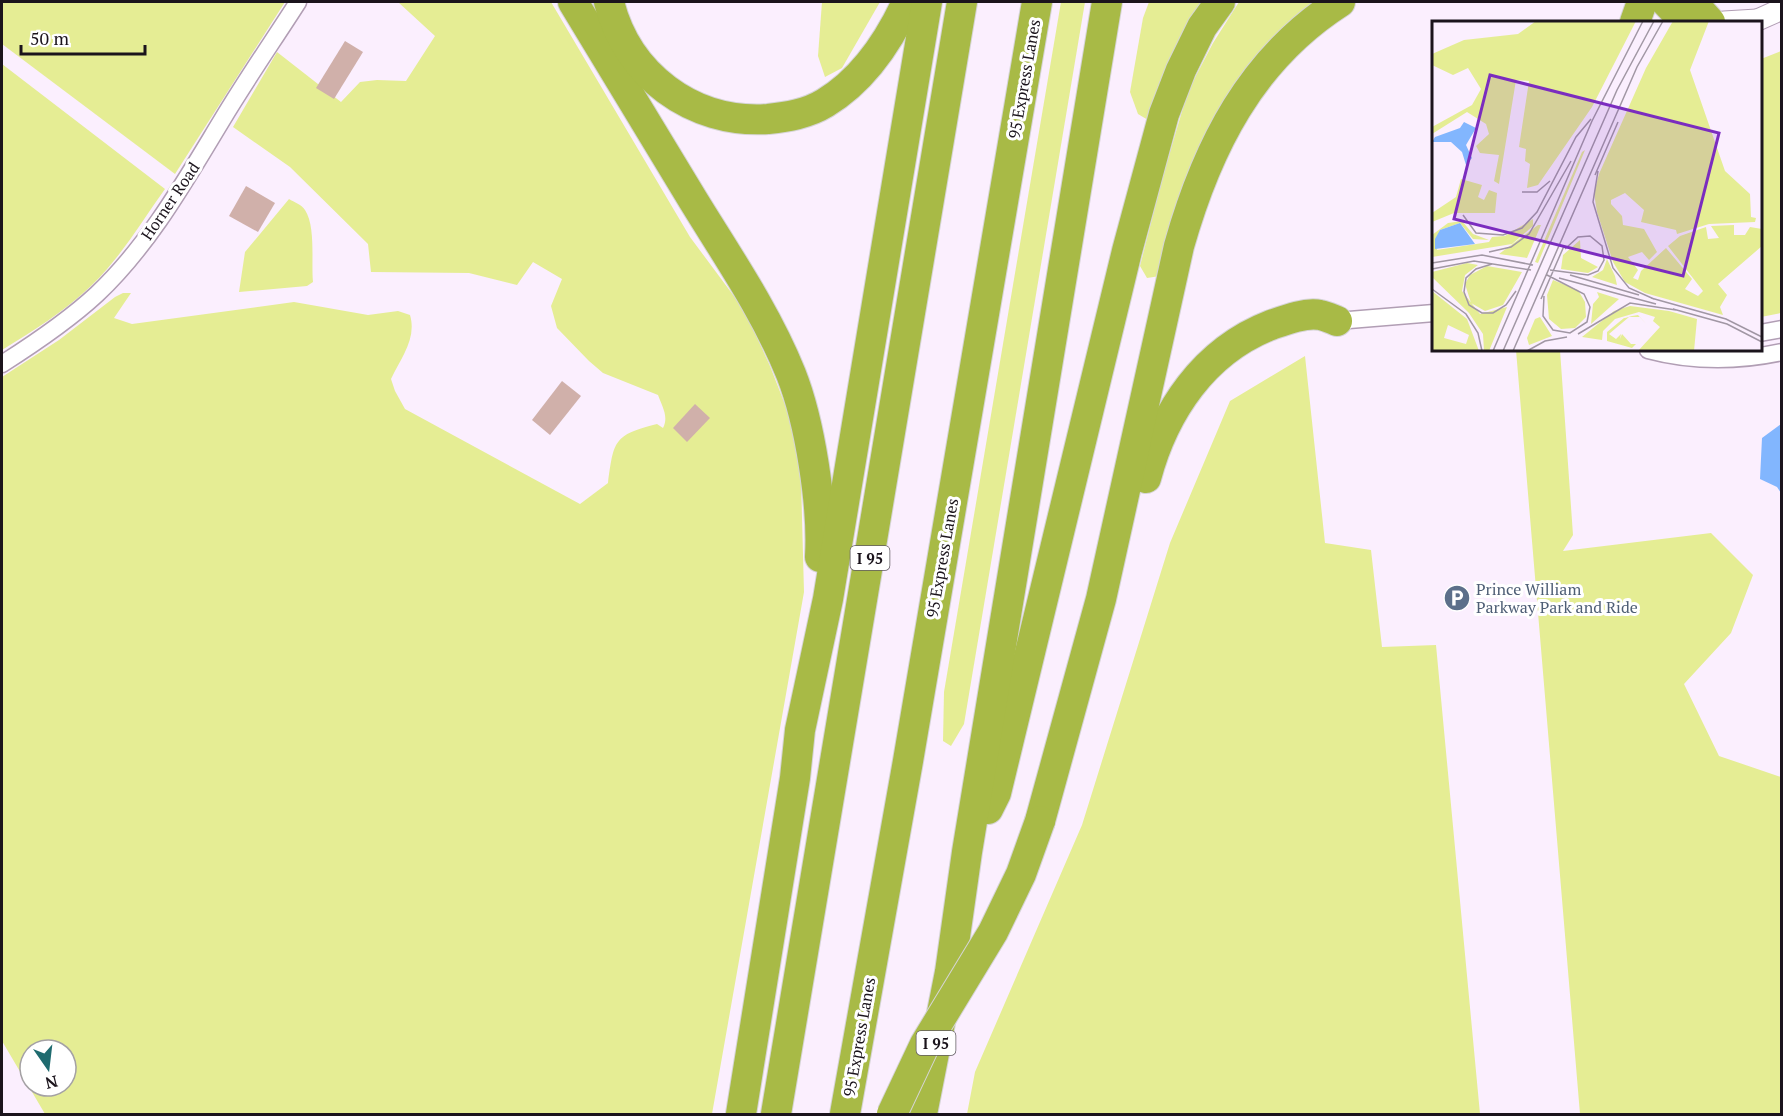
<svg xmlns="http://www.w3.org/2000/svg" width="1783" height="1116" font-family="'PT Serif',serif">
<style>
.green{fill:#e5ed94;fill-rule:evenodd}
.water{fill:#82b6fe}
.building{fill:#d0b0aa}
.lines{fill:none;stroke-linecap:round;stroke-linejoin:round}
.minor-casing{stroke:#b19eb4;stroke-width:19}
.tertiary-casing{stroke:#b19eb4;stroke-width:23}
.motorway-casing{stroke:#d6d5d6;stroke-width:32}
.minor{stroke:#fff;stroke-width:16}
.tertiary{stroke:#fff;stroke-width:21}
.motorway{stroke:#a8ba46;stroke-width:30}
.motorway-bridge-casing{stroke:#d6d5d6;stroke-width:32;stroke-linecap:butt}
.motorway-bridge{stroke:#a8ba46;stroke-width:30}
.labels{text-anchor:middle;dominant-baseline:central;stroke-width:6;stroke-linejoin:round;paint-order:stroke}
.shield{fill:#fff;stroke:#5f5a60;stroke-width:1.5}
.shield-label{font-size:15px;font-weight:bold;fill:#1b141c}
.street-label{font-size:16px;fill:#1b141c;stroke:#fff}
.service-label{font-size:16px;fill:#4e5e75;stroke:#fff;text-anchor:start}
.inset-road{fill:none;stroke:#a197a4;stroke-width:1.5}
.view{fill:#7b2cbf;fill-opacity:0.15;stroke:#7b2cbf;stroke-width:3}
.inset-edge{fill:none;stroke:#1b141c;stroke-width:3}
</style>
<rect width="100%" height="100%" fill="#fbeffe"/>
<g class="green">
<polygon points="2,2 285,2 175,174 2,44"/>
<path d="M398,2H551L690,237L745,311L770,366L800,443L804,592L712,1114H45L2,1041V377L59,340L115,297L123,293H131L114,318L132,324L294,302L368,315L398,311L410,315C417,339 401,358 391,379L395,391L405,409L580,504L608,483C614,441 613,435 657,424L663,428C669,417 662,406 658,395L603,373L589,361L557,328L551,306L562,279L533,262L517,285L469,273L371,272L368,244L290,167L233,127L277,52L341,102L360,82L377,80L406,81L435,36ZM30,1050H66V1086H30Z"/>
<polygon points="822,2 880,2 842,68 825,77 818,56"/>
<polygon points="1061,2 1085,2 964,724 951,746 943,741 944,692"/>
<polygon points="1149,2 1209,2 1148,120 1138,114 1130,92 1143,18"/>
<polygon points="1239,2 1326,2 1270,42 1235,84 1203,143 1160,276 1147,278 1140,266 1162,179 1188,91 1213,43"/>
<polygon points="1781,51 1781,313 1761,317 1761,59"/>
<path d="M2,64L165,189C142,221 121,257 92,285C65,311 33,331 2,350Z"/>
<path d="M289,199C294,202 302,205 305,210C316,227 311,262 313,282L307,286L239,292L245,252Z"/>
<polygon points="1516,350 1560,350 1573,535 1563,551 1711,533 1753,575 1731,633 1684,684 1719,756 1781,777 1781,1114 1580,1114"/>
<polygon points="1305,356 1325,543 1371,550 1382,647 1436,645 1480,1114 967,1114 975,1072 1082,825 1170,543 1230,401"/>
</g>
<polygon class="water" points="1781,424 1781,493 1777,487 1760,479 1762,438"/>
<g class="building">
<polygon points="345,41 363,52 334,99 316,88"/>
<polygon points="246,186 275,203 258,232 229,216"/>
<polygon points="562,381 581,396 550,435 532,420"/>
<polygon points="695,404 710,418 687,442 673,428"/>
</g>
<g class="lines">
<defs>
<g id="minor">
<polyline points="1337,321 1434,313"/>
<polyline points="1760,333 1782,329"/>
<path d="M1648,350C1693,362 1736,362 1782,352"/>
<path d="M2,364C35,343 68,321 97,294C149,245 185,181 222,120C246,80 273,41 298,2"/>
</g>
<g id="tertiary">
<polyline points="1724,22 1757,20"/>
<polyline points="1753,22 1782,9"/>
</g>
<g id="motorway">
<path d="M573,2C613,68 653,134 693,200C728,257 766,312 791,374C810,422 823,506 820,557"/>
<path d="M609,2C627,75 692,124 768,119C787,117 807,114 825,103C863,80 889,41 907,2"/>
<polyline points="1666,2 1685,22"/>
<polyline points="1692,2 1710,22"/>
<polyline points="1635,22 1642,2"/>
<path d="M1146,478C1164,411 1204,351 1271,325C1285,320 1305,312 1320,315C1326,316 1332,319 1337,321"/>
<polyline points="988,809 996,793 1127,251 1164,114 1181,70 1202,27 1220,2"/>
<path d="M1040,821L1101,599L1179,246C1207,147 1251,59 1340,2"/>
<polyline points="741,1114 795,778 800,730 828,599 927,2"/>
<polyline points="776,1114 962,2"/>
<polyline points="845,1114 908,761 1037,2"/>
<polyline points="922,1114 950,972 967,852 1107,2"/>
</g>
</defs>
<use href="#minor" class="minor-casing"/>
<use href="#tertiary" class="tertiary-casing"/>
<use href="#motorway" class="motorway-casing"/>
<use href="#minor" class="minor"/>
<use href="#tertiary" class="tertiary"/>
<use href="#motorway" class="motorway"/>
<defs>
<polyline id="motorway-bridge" points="892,1114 925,1044 993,932 1021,874 1040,821"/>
</defs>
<use href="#motorway-bridge" class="motorway-bridge-casing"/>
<use href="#motorway-bridge" class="motorway-bridge"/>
</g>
<defs>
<symbol id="parking-disc" viewBox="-11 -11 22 22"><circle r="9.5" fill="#5c6f8a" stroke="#fff"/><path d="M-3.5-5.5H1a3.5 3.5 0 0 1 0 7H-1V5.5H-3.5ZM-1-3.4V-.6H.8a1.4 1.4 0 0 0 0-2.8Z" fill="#fff"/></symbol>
</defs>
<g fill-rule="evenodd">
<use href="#parking-disc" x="1442" y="583" width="30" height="30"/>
</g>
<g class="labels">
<g class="shield">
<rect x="850.5" y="546" width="39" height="24" rx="4.5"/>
<rect x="916.5" y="1031" width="39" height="24" rx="4.5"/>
</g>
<g class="shield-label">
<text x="870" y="558">I 95</text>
<text x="936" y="1043">I 95</text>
</g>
<g class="street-label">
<text transform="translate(1024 79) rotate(-80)">95 Express Lanes</text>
<text transform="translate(170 201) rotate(-56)">Horner Road</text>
<text transform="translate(942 558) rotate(-80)">95 Express Lanes</text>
<text transform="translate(859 1037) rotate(-80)">95 Express Lanes</text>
</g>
<g class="service-label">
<text x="1476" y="589">Prince William<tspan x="1476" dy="18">Parkway Park and Ride</tspan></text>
</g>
</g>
<g transform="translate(1432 21)">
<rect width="330" height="330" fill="#fbeffe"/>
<path d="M104,0H204L160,86L106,164L95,167L98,143L93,140L94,128L87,126L97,60L84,59L67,163L62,160L67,134L48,132L44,125L57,113L54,103L35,91L0,113V106L40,84L49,68L36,47L21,54L0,44V33L32,19L86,13ZM241,0H277L258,49L293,150L318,173L319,196L324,197L323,201L277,203L245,213L244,209L209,201L212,189L193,172L179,179V183L190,195L191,204L212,208L225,231L217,239L210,231L196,236L206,249L201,257L206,259L209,250L234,227L260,258L253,268L266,275L271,270L236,225L248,215L274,206L276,218L287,217L279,205L302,204V214H313L318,206L330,208V225L286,263L295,274L288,286L291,294L213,272L193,261L181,241L165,191L162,172L167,153L214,47ZM153,129L106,242L103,241L150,131ZM29,158L50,164L46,176L52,179L57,169L65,172L63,192H22L0,201V192L24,176ZM101,198V205L80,223L0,236V214L16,202L30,200L41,213L57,219L41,218L28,202L8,209L5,229L57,221L60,216L73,215ZM109,204L95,237L67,233L106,204ZM148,219L149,237L166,246L156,252L129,248L131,234ZM175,238L183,255L185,264L160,256L171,249ZM35,242L46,244L33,254L30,270L48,293L75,286L57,330H52L51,313L37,292L0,256V251ZM55,245L90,251L71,284L53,290L39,282L33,263L38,254ZM121,259L146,269L153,281L154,296L143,307L129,308L117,298L115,274ZM0,270L35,298L47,330H0ZM16,304L37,314L34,323L12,317ZM165,271L187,278L159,303L161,283L167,276ZM198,285L237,290L265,298L262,330H206L228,306L221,300L223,296L207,291L183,298L171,310L170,319L150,316L182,290ZM206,294L215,304L208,296H197L177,313L184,318L189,313L188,318L190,313L199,323H204L200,327L175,320V311L192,297H193L200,295ZM108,296L120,315L97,324L95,317L103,298Z" fill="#e5ed94" fill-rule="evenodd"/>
<path d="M32,101L44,107L34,124L40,137L34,144L30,131L19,121H0L3,116L28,107ZM28,202L43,223L3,228V218L8,209Z" fill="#82b6fe"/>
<path class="inset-road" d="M166,150L161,181L181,247L197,267L222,278M163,154L186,101M90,171H105L118,160M31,194L44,212L71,214L90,207L105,191L144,116L159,98M57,231L79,226L97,213L139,140M0,242L50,234L101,244M60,243L44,248L34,257L32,271L37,284L50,292H61L74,284L84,270M0,248L42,240L99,249M118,249L156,254L166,250L172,239L170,225L158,215L146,216L133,228M138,254L207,274M127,257L224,283M0,268L34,293L46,312L50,330M112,275L111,295L121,309L138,312L155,301L158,286L152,273L115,254M219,277L294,298L330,316M109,278L132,225M241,288L295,303L330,321M146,313L198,282L244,289M61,330L160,100L211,0M71,330L185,69L222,0M81,330L205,46L231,0M95,330L113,320L135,316"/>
<path class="view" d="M58,54L287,112L251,255L22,198Z"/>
<rect width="330" height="330" class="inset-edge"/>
</g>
<rect width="1783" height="1116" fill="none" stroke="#1b141c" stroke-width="6"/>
<g transform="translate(48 1068) rotate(166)"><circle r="28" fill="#ffffff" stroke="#a4a1a4" stroke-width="1.5"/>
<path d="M0-4.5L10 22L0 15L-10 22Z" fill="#1f6b6f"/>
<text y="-9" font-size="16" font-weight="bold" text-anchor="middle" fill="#1b141c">N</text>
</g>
<path d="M21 45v9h124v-9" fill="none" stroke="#1b141c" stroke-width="3"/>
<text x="30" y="45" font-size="18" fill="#1b141c" stroke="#ffffff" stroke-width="4.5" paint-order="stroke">50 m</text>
</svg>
